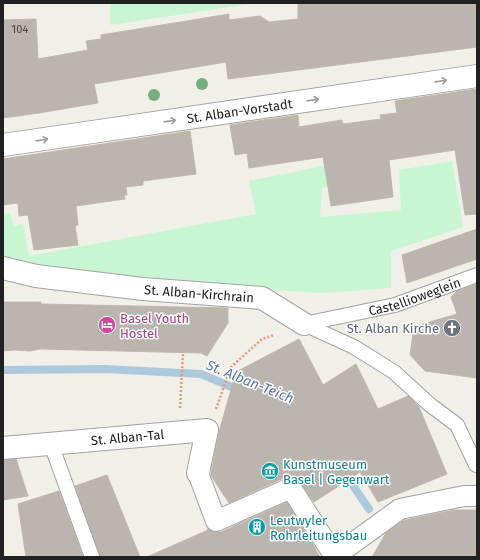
<svg xmlns="http://www.w3.org/2000/svg" width="480" height="560" font-family="'Fira Sans',sans-serif">
<style>
.park{fill:#c9f6d2}
.lines{fill:none;stroke-linecap:round;stroke-linejoin:round}
.stream{stroke:#accadb;stroke-width:8}
.building{fill:#bab5ae;stroke:#c1b8ab}
.service-casing{stroke:#a2a2a2;stroke-width:16}
.pedestrian-casing{stroke:#a2a2a2;stroke-width:22}
.minor-casing{stroke:#a2a2a2;stroke-width:24}
.path{stroke:#f09479;stroke-width:2.5;stroke-dasharray:2 2;stroke-linecap:butt}
.service{stroke:#fff;stroke-width:14}
.pedestrian{stroke:#fff;stroke-width:20}
.minor{stroke:#fff;stroke-width:22}
.tree{fill:#77ae7f}
.oneway{stroke:#9b9b9b}
.labels{text-anchor:middle;dominant-baseline:central;stroke-width:3;stroke-linejoin:round;paint-order:stroke}
.number-label{font-size:11px;fill:#474644}
.street-label{font-size:13px;fill:#212121;stroke:#fff}
.hotel-label{font-size:13px;fill:#b23c85;stroke:#fff;text-anchor:start}
.worship-label{font-size:13px;fill:#5b616d;stroke:#fff;text-anchor:end}
.culture-label{font-size:13px;fill:#0d838f;stroke:#fff;text-anchor:start}
.water-label{font-size:14px;font-style:italic;fill:#5374aa;stroke:#fff}
</style>
<rect width="100%" height="100%" fill="#f0efe8"/>
<g class="park">
<polygon points="110,3 257,3 110,25"/>
<polygon points="452,161 463,227 391,251 391,288 323,293 138,282 3,260 3,214 10,213 14,226 23,224 29,256 256,214 249,181 338,163 342,183 322,188 320,217 401,210 399,170"/>
</g>
<g class="lines">
<g class="stream">
<polyline points="3,370 105,369 201,374 241,391"/>
<polyline points="343,471 369,509"/>
</g>
</g>
<g class="building">
<polygon points="298,3 476,3 477,47 228,79 226,62 94,84 98,103 39,113 3,118 3,20 36,19 38,59 88,50 86,41 101,39 101,35 229,14 229,20 260,16 269,22 298,19"/>
<polygon points="477,89 477,214 465,215 455,150 389,160 393,197 331,206 323,157 249,168 247,153 235,155 230,125 298,115 299,127 342,120 343,124 381,119 380,115 397,113 395,101"/>
<polygon points="190,131 196,174 143,181 143,185 126,187 127,195 124,195 125,199 76,206 78,225 75,226 78,245 34,250 28,215 19,216 18,203 3,205 3,159"/>
<polygon points="477,229 477,259 407,283 402,255"/>
<polygon points="477,284 477,378 425,371 410,355 413,334 423,324 457,314 451,297 457,291"/>
<polygon points="3,302 41,302 41,304 228,308 228,323 207,356 201,353 40,349 30,351 15,350 3,351"/>
<polygon points="299,339 323,385 356,364 378,409 408,396 419,407 447,474 378,502 360,472 314,502 300,482 296,478 291,477 286,477 229,503 212,477 211,474 219,432 236,372"/>
<polygon points="16,459 28,496 3,500 3,460"/>
<polygon points="107,475 140,557 100,557 75,486"/>
<polygon points="59,491 83,557 26,557 18,504"/>
<polygon points="287,502 306,532 320,557 147,557 208,530 207,529 208,529 214,532 221,532"/>
<polygon points="454,510 477,510 477,557 372,557 386,533 405,520"/>
</g>
<g class="lines">
<defs>
<g id="service">
<polyline points="304,324 354,347 394,372 429,404 457,425 476,465"/>
<path id="s1" d="M304,324L395,305L477,275"/>
<polyline points="51,444 92,557"/>
</g>
<g id="pedestrian">
<polyline points="198,473 216,521 291,488 335,557"/>
<polyline points="335,556 400,509 464,496 477,496"/>
</g>
<g id="minor">
<path id="s2" d="M3,145L477,76"/>
<path id="s3" d="M3,268L36,276L143,289L262,298L304,324"/>
<path id="s4" d="M3,448L207,430L198,473"/>
</g>
</defs>
<use href="#service" class="service-casing"/>
<use href="#pedestrian" class="pedestrian-casing"/>
<use href="#minor" class="minor-casing"/>
<g class="path">
<polyline points="180,408 183,353"/>
<polyline points="216,409 231,367 262,339 274,335"/>
</g>
<use href="#service" class="service"/>
<use href="#pedestrian" class="pedestrian"/>
<use href="#minor" class="minor"/>
</g>
<g class="tree">
<circle cx="202" cy="84" r="6"/>
<circle cx="154" cy="95" r="6"/>
</g>
<defs><path id="oneway-shaft" d="M-6 0H5M1.5-3L5.5 0L1.5 3" fill="none" stroke-width="1.6" stroke-linecap="round" stroke-linejoin="round"/></defs>
<g class="oneway">
<use href="#oneway-shaft" transform="translate(441 81) rotate(-8)"/>
<use href="#oneway-shaft" transform="translate(313 100) rotate(-8)"/>
<use href="#oneway-shaft" transform="translate(170 121) rotate(-8)"/>
<use href="#oneway-shaft" transform="translate(42 140) rotate(-8)"/>
</g>
<defs>
<symbol id="hotel-disc" viewBox="-11 -11 22 22"><circle r="9.5" fill="#d1479c" stroke="#fff"/><path d="M-6-4.5h1.5V1H6V5H4.5V3h-9V5H-6ZM-4 0a1.8 1.8 0 1 1 3.6 0ZM.5 0V-2.5h3Q6-2.5 6 0Z" fill="#fff"/></symbol>
<symbol id="church-disc" viewBox="-11 -11 22 22"><circle r="9.5" fill="#6b7280" stroke="#fff"/><path d="M-1.2-6h2.4v3.5h3.3v2.4h-3.3V6h-2.4V-.1h-3.3v-2.4h3.3Z" fill="#fff"/></symbol>
<symbol id="museum-disc" viewBox="-11 -11 22 22"><circle r="9.5" fill="#0f9aa8" stroke="#fff"/><path d="M0-6L6-3V-2H-6V-3ZM-5-1h2V3h-2ZM-1-1h2V3h-2ZM3-1h2V3H3ZM-6 4H6V6H-6Z" fill="#fff"/></symbol>
<symbol id="building-disc" viewBox="-11 -11 22 22"><circle r="9.5" fill="#0f9aa8" stroke="#fff"/><path d="M-4-6H4V6H1V3H-1V6H-4ZM-2.5-4.3h1.7v1.8h-1.7ZM.8-4.3h1.7v1.8H.8ZM-2.5-1h1.7V.8h-1.7ZM.8-1h1.7V.8H.8Z" fill="#fff"/></symbol>
</defs>
<g fill-rule="evenodd">
<use href="#hotel-disc" x="97" y="315" width="20" height="20"/>
<use href="#church-disc" x="442" y="318" width="20" height="20"/>
<use href="#museum-disc" x="260" y="461" width="20" height="20"/>
<use href="#building-disc" x="247" y="517" width="20" height="20"/>
</g>
<g class="labels">
<g class="number-label">
<text x="20" y="29">104</text>
</g>
<g class="street-label">
<text stroke="none"><textPath href="#s2" startOffset="239">St. Alban-Vorstadt</textPath></text>
<text stroke="none"><textPath href="#s3" startOffset="198">St. Alban-Kirchrain</textPath></text>
<text stroke="none"><textPath href="#s1" startOffset="114">Castellioweglein</textPath></text>
<text stroke="none"><textPath href="#s4" startOffset="125">St. Alban-Tal</textPath></text>
</g>
<g class="hotel-label">
<text x="120" y="318">Basel Youth<tspan x="120" dy="15">Hostel</tspan></text>
</g>
<g class="worship-label">
<text x="439" y="328">St. Alban Kirche</text>
</g>
<g class="culture-label">
<text x="283" y="464">Kunstmuseum<tspan x="283" dy="15">Basel | Gegenwart</tspan></text>
<text x="270" y="520">Leutwyler<tspan x="270" dy="15">Rohrleitungsbau</tspan></text>
</g>
<g class="water-label">
<text transform="translate(250 382) rotate(22)">St. Alban-Teich</text>
</g>
</g>
<rect width="480" height="560" fill="none" stroke="#212121" stroke-width="8"/>
</svg>
